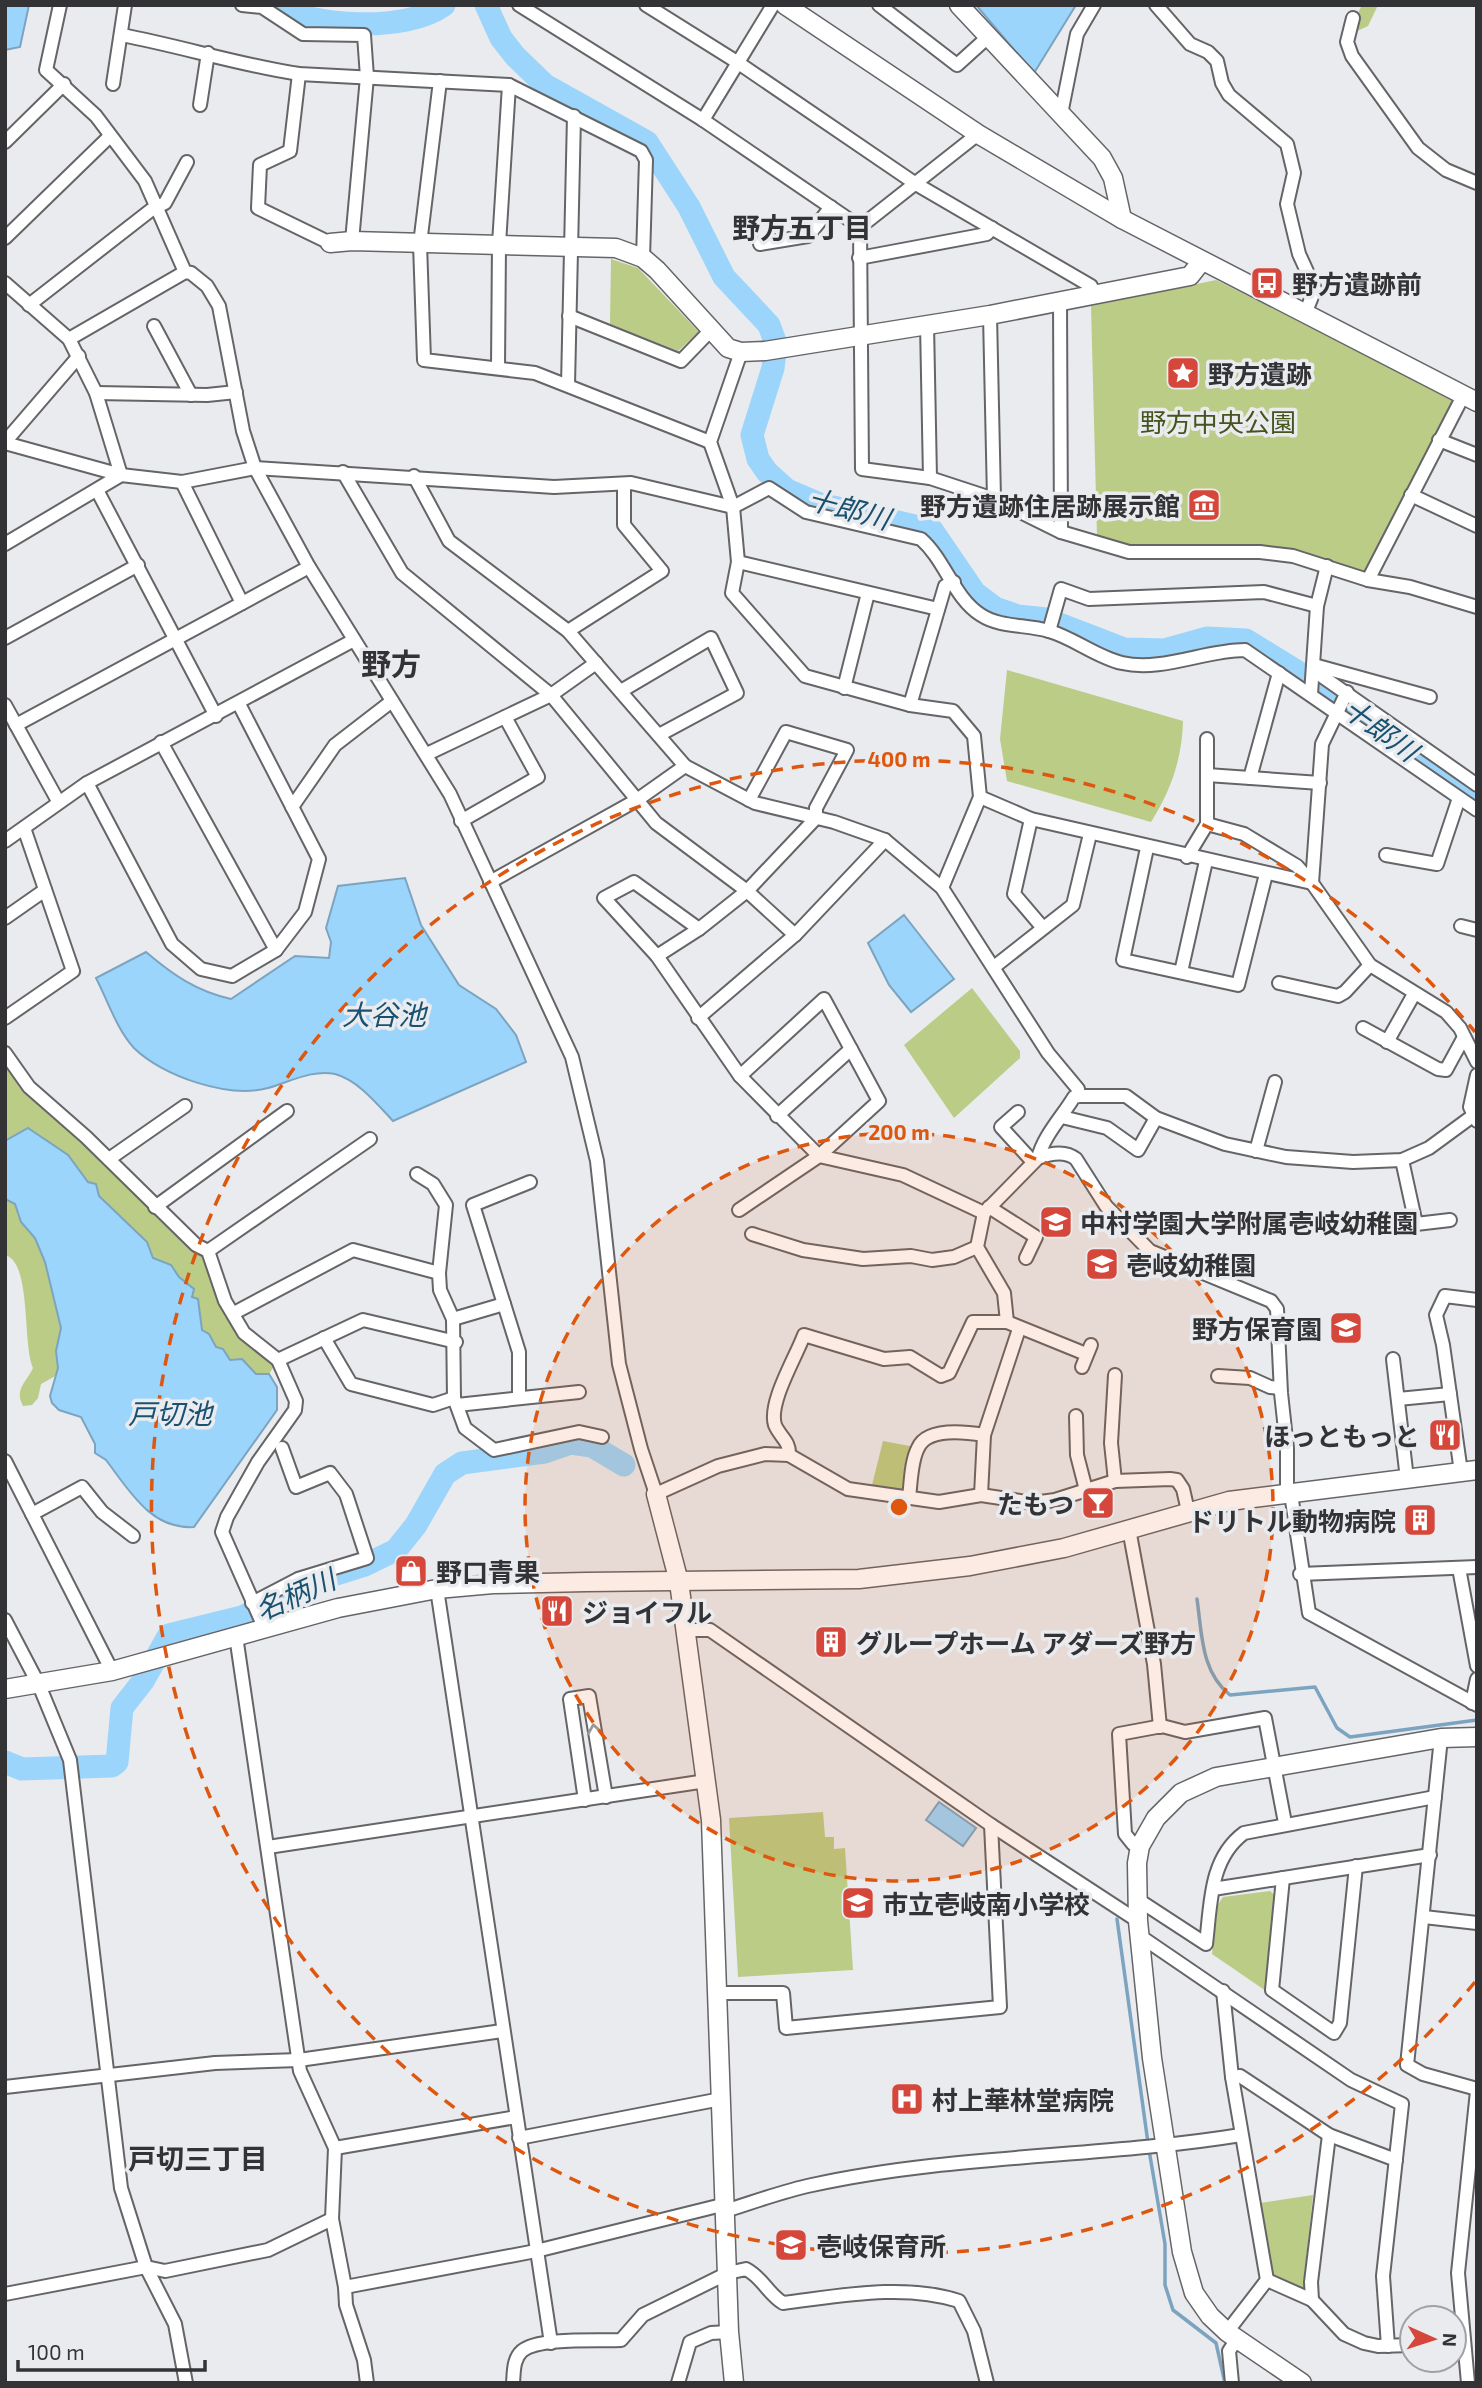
<svg xmlns="http://www.w3.org/2000/svg" width="1482" height="2388" font-family="'Exo 2','Noto Sans JP',sans-serif">
<style>
.green{fill:#bacc86}
.water{fill:#9bd5fb;stroke:#7ca4c0;stroke-width:2}
.lines{fill:none;stroke-linecap:round;stroke-linejoin:round}
.stream{stroke:#7ca4c0;stroke-width:3.5}
.river{stroke:#9bd5fb;stroke-width:23}
.street-casing{stroke:#656568;stroke-width:16}
.secondary-casing{stroke:#656568;stroke-width:21}
.street{stroke:#fff;stroke-width:12}
.secondary{stroke:#fff;stroke-width:18}
.oneway{stroke:#99999a}
.ring{fill:none;stroke:#df570e;stroke-width:3.5;stroke-dasharray:12 9}
.labels{text-anchor:middle;dominant-baseline:central;stroke-width:7;stroke-linejoin:round;paint-order:stroke}
.poi-label{font-size:26px;font-weight:bold;fill:#333335;stroke:#e9ebee;text-anchor:start}
.park-label{font-size:26px;fill:#47531d;stroke:#e9ebee}
.neighbourhood-label{font-size:28px;font-weight:bold;fill:#333335;stroke:#e9ebee}
.water-label{font-size:28px;font-style:italic;fill:#195171;stroke:#e9ebee}
.quarter-label{font-size:30px;font-weight:bold;fill:#333335;stroke:#e9ebee}
.centre{fill:#df570e;stroke:#e9ebee;stroke-width:3.5}
.ring-label{font-size:21px;text-anchor:middle;font-weight:bold;fill:#df570e;stroke:#e9ebee;stroke-width:7;stroke-linejoin:round;paint-order:stroke}
</style>
<rect width="100%" height="100%" fill="#e9ebee"/>
<g class="green">
<polygon points="1362,5 1378,5 1368,26 1355,32 1353,23"/>
<polygon points="611,259 638,268 699,332 678,351 610,324"/>
<polygon points="1216,280 1453,399 1365,571 1301,551 1260,546 1131,547 1097,536 1091,306"/>
<path d="M1007,670L1183,721C1182,759 1171,790 1151,822L1007,781L1000,739Z"/>
<polygon points="972,988 1020,1051 1020,1058 954,1118 904,1045"/>
<polygon points="5,1059 204,1255 219,1298 270,1359 274,1366 268,1376 261,1379 235,1368 200,1333 160,1266 5,1143"/>
<path d="M5,1194C38,1215 61,1287 62,1325C63,1341 60,1358 59,1374L41,1384L38,1398L32,1405L23,1406C14,1389 26,1383 33,1368C22,1343 32,1262 5,1255Z"/>
<polygon points="883,1441 915,1447 907,1490 872,1485"/>
<polygon points="823,1812 825,1837 834,1837 834,1849 845,1848 853,1970 738,1977 729,1818"/>
<polygon points="1270,1891 1276,1896 1266,1991 1212,1954 1217,1906 1223,1897"/>
<polygon points="1313,2195 1304,2280 1307,2294 1274,2278 1260,2203"/>
</g>
<g class="water">
<polygon points="5,5 29,5 20,47 5,50"/>
<polygon points="976,5 1076,5 1034,73"/>
<path d="M405,878L421,925L459,985L496,1009L516,1035L526,1062L393,1121C378,1105 358,1080 335,1074C313,1069 289,1082 268,1088C229,1099 162,1076 134,1048C117,1030 107,999 96,978L146,952C173,975 196,991 231,999L295,956L329,958L331,942L326,928L338,886Z"/>
<polygon points="904,915 954,979 911,1012 889,985 868,943"/>
<path d="M28,1128L68,1155L88,1182L96,1184L99,1196L147,1242L153,1258L171,1265L179,1277L194,1289L192,1297L198,1299L202,1330L209,1334L216,1347L223,1349L230,1360L242,1359L256,1374H269L277,1387V1410L194,1527C151,1530 129,1490 106,1460L95,1453V1444L81,1417L59,1410L52,1403L50,1396L58,1368L56,1351L61,1328L45,1262L35,1238L21,1222L15,1204L5,1199V1141Z"/>
<polygon points="939,1802 976,1828 963,1846 926,1820"/>
</g>
<g class="lines">
<g class="stream">
<path d="M1197,1599C1202,1634 1201,1672 1230,1695L1315,1687L1337,1728L1350,1737L1477,1720"/>
<polyline points="1117,1919 1148,2143"/>
<polyline points="1149,2150 1165,2244 1165,2285 1173,2310 1216,2343 1225,2383"/>
</g>
<g class="river">
<path d="M273,5C312,27 406,33 444,5"/>
<polyline points="486,5 501,38 515,56 545,85 647,142 689,207 724,277 769,325 776,344 773,368 752,435 758,459 767,472 787,490 820,504 932,530 975,593 995,608 1018,616 1046,619 1124,649 1164,650 1207,638 1246,640 1324,688 1477,798"/>
<polyline points="5,1762 22,1769 112,1766 117,1762 122,1708 143,1681 169,1635 242,1617 317,1580 365,1565 396,1550 416,1525 445,1474 462,1463 545,1452 571,1443 592,1446 624,1465"/>
</g>
<defs>
<g id="street">
<polyline points="60,5 46,70 96,116 145,181 185,272 191,273 207,286 219,306 243,431 255,468 309,567 450,794 572,1057 597,1161 619,1364 641,1449 656,1494 718,1466 765,1454 789,1455 848,1489 939,1502 981,1495 1033,1503 1055,1500 1115,1481 1170,1479 1177,1480 1183,1489 1188,1511"/>
<polyline points="242,5 262,7 303,34 364,35 367,77 352,241"/>
<polyline points="519,5 703,120 860,227"/>
<polyline points="646,5 737,62 916,184 1091,286 1094,295"/>
<polyline points="879,5 957,65 988,37"/>
<polyline points="1156,5 1190,44 1208,52 1217,61 1222,83 1229,95 1287,144 1294,173 1287,204 1299,254 1315,289 1305,314"/>
<polyline points="1353,18 1347,42 1352,56 1418,148 1446,170 1477,183"/>
<path d="M121,35C181,46 239,65 299,74L509,85L641,151L646,160L643,258"/>
<polyline points="299,74 290,151 260,165 258,208 330,243"/>
<polyline points="440,81 420,244 424,360 535,373 710,442"/>
<polyline points="113,84 125,5"/>
<polyline points="200,105 208,53"/>
<polyline points="1061,114 1077,34 1094,5"/>
<polyline points="703,120 773,5"/>
<polyline points="5,142 64,84"/>
<polyline points="860,227 862,469 930,478 994,499 1061,532 1129,552 1260,552 1293,556 1368,580 1410,587 1477,607"/>
<polyline points="860,227 978,134"/>
<polyline points="5,238 110,136"/>
<polyline points="760,244 808,236 831,207"/>
<polyline points="859,258 987,234 992,228"/>
<polyline points="5,283 69,339 96,393 121,475"/>
<polyline points="1060,302 1061,532"/>
<polyline points="29,305 151,210 165,203 187,162"/>
<polyline points="990,315 994,499"/>
<polyline points="569,316 681,361 711,330"/>
<polyline points="927,324 930,478"/>
<polyline points="154,326 191,395"/>
<polyline points="69,339 185,272"/>
<polyline points="741,352 710,442 733,507 738,562 732,593 805,676 910,705 953,711 974,736 980,797 942,888"/>
<polyline points="498,367 499,244 509,85"/>
<polyline points="568,385 574,116"/>
<polyline points="96,393 207,395 236,392"/>
<polyline points="1439,440 1477,455"/>
<polyline points="5,442 79,356"/>
<path d="M5,443L121,475L182,482L255,468L554,487L631,483L733,507L769,488L806,512L921,539C945,560 954,598 981,615C1001,628 1026,624 1049,631C1074,638 1096,657 1122,663C1162,672 1205,650 1245,650L1477,810"/>
<polyline points="343,472 402,573 551,695 656,823 747,891 795,935"/>
<polyline points="414,476 449,541 568,631 685,766 755,803 834,822 885,840 942,888 1048,1053 1078,1089 1079,1096"/>
<polyline points="182,482 242,603"/>
<polyline points="97,490 216,716"/>
<polyline points="1411,495 1477,526"/>
<polyline points="5,544 121,475"/>
<polyline points="738,562 938,609"/>
<polyline points="1368,580 1463,396"/>
<polyline points="568,631 662,571 624,525 624,484"/>
<polyline points="1049,631 1061,589 1089,599 1264,592 1317,606"/>
<polyline points="5,638 138,565"/>
<polyline points="1314,665 1430,697"/>
<polyline points="1313,670 1477,785"/>
<polyline points="844,688 868,593"/>
<polyline points="621,691 711,638 737,693 659,735"/>
<polyline points="1311,694 1317,606 1327,566"/>
<polyline points="5,705 58,801"/>
<polyline points="910,705 945,586 954,582"/>
<polyline points="16,725 309,567"/>
<polyline points="161,742 276,950"/>
<polyline points="427,754 551,695 596,663"/>
<polyline points="1207,775 1320,783"/>
<polyline points="1250,778 1279,673"/>
<polyline points="87,783 172,944 201,969 232,976 276,950 305,912 319,859 239,704"/>
<polyline points="980,797 1031,819 1312,883"/>
<polyline points="292,807 335,745 392,701"/>
<polyline points="1031,819 1014,894 1043,928"/>
<polyline points="461,821 538,777 505,717"/>
<polyline points="1207,824 1244,834 1297,866 1312,883 1370,965 1446,1012 1460,1028 1477,1062"/>
<polyline points="5,841 87,783 354,640"/>
<polyline points="1147,848 1123,960 1238,985 1266,874"/>
<polyline points="1386,855 1437,864 1459,798"/>
<polyline points="1187,857 1207,824 1207,739"/>
<polyline points="490,882 637,800 685,766"/>
<polyline points="1312,883 1322,744 1347,692"/>
<polyline points="5,918 45,890"/>
<polyline points="1461,926 1477,930"/>
<polyline points="699,929 634,882 604,898 657,956 740,1076 819,1156 903,1175 984,1213"/>
<polyline points="657,956 699,929 747,891 816,818 816,808 847,750 786,732 749,800"/>
<polyline points="994,967 1073,905 1090,834"/>
<polyline points="1181,972 1206,861"/>
<polyline points="1279,983 1338,996 1345,992 1370,965"/>
<polyline points="5,1018 73,971 24,828"/>
<polyline points="698,1018 795,935 885,840"/>
<polyline points="1363,1028 1438,1069 1446,1070 1464,1037"/>
<polyline points="1387,1042 1414,994"/>
<polyline points="5,1053 29,1087 86,1137 196,1245 208,1251 225,1301 244,1333 278,1360 296,1401 295,1410 258,1462 227,1517 222,1532 264,1627"/>
<polyline points="1477,1075 1470,1107 1477,1121"/>
<polyline points="1018,1112 1001,1127 1033,1162"/>
<polyline points="777,1116 851,1049"/>
<polyline points="1062,1117 1107,1128 1138,1150 1156,1118"/>
<polyline points="1256,1151 1275,1082"/>
<path d="M1038,1158C1044,1135 1062,1117 1074,1097L1079,1096H1126L1156,1118L1225,1144L1286,1157L1353,1162L1402,1160L1429,1148L1474,1115"/>
<polyline points="109,1159 185,1106"/>
<polyline points="1402,1160 1416,1224 1450,1220"/>
<polyline points="417,1174 433,1184 446,1205 439,1273 440,1290 453,1319 454,1398 465,1428 494,1450 579,1432 602,1437"/>
<polyline points="155,1207 287,1111"/>
<polyline points="989,1207 1036,1237 1026,1258"/>
<polyline points="739,1210 819,1156 879,1101 824,999 740,1076"/>
<polyline points="752,1234 803,1250 863,1259 911,1256 932,1260 954,1257 977,1247"/>
<polyline points="208,1251 370,1139"/>
<polyline points="234,1313 353,1250 439,1273"/>
<polyline points="453,1319 504,1304"/>
<path d="M1007,1322L1004,1293L977,1247L984,1213L1038,1158C1051,1153 1065,1150 1076,1159L1106,1206L1150,1251L1271,1301L1277,1309L1281,1393L1287,1448V1495"/>
<polyline points="324,1338 351,1384 433,1405 454,1398"/>
<polyline points="1393,1359 1407,1479"/>
<polyline points="278,1360 363,1320 456,1342"/>
<polyline points="1082,1367 1091,1345"/>
<polyline points="1115,1375 1111,1443 1115,1481"/>
<polyline points="1218,1376 1250,1378 1270,1387 1280,1388"/>
<polyline points="519,1396 519,1352 473,1205 530,1182"/>
<polyline points="1398,1399 1450,1394"/>
<polyline points="457,1405 579,1392"/>
<polyline points="1076,1416 1077,1455 1086,1490"/>
<path d="M789,1455C790,1441 780,1437 775,1425C768,1403 795,1359 804,1335L884,1359L910,1357L941,1376L949,1373L973,1322H1007L1086,1354"/>
<polyline points="5,1461 112,1671"/>
<polyline points="1461,1472 1443,1345 1436,1315 1445,1296 1477,1300"/>
<polyline points="1291,1494 1309,1613 1477,1705"/>
<polyline points="981,1495 984,1435 1019,1329"/>
<path d="M909,1497C911,1482 911,1461 918,1448C927,1427 966,1432 984,1435"/>
<polyline points="32,1514 82,1487 102,1512 133,1536"/>
<polyline points="1129,1529 1154,1664 1160,1727"/>
<polyline points="1459,1568 1477,1666"/>
<polyline points="1300,1574 1477,1567"/>
<polyline points="437,1589 551,2343"/>
<polyline points="252,1603 298,1579 367,1558 346,1494 330,1473 296,1487 282,1448"/>
<polyline points="5,1620 39,1685 70,1760 121,2188 146,2267 175,2324 186,2383"/>
<polyline points="686,1630 710,1630 991,1825 1138,1921"/>
<polyline points="236,1636 300,2071 335,2148 332,2219 345,2287 346,2305 364,2360 367,2383"/>
<polyline points="1472,1703 1477,1679"/>
<polyline points="1441,1738 1407,2065 1423,2074 1477,2089"/>
<polyline points="585,1800 570,1699 589,1696 606,1797"/>
<polyline points="1140,1846 1133,1844 1125,1834 1119,1734 1162,1726 1185,1732 1265,1718 1285,1823"/>
<polyline points="268,1847 706,1781"/>
<polyline points="1283,1878 1272,1990 1334,2033 1340,2023 1356,1866"/>
<polyline points="1213,1889 1430,1855"/>
<path d="M1137,1899L1206,1944C1211,1904 1209,1859 1244,1833L1435,1797"/>
<polyline points="1424,1917 1477,1923"/>
<polyline points="1140,1936 1351,2080 1402,2104 1383,2276 1388,2346"/>
<polyline points="1223,1991 1232,2077 1267,2280 1227,2332"/>
<polyline points="717,1993 783,1993 786,2028 1000,2007 991,1825"/>
<polyline points="1232,2077 1240,2076 1329,2135 1396,2160"/>
<polyline points="5,2087 215,2063 299,2060 502,2031"/>
<polyline points="519,2138 721,2099"/>
<polyline points="335,2148 516,2117"/>
<path d="M725,2211C754,2202 783,2191 812,2185C953,2154 1099,2158 1241,2135"/>
<polyline points="1267,2280 1312,2300 1344,2334 1364,2343 1378,2346 1412,2345"/>
<polyline points="345,2287 536,2251 726,2204"/>
<polyline points="5,2294 146,2267 165,2271 268,2250 332,2219"/>
<polyline points="1312,2300 1311,2282 1329,2135"/>
<path d="M513,2383C514,2372 513,2359 522,2351C538,2337 598,2341 621,2340L643,2315L728,2273L746,2269C763,2278 768,2294 783,2303C840,2296 903,2283 959,2301L974,2331L987,2383"/>
<polyline points="678,2383 690,2342 711,2333 729,2332"/>
<polyline points="1232,2383 1229,2351 1237,2339"/>
<polyline points="1468,2383 1458,2273 1477,2091"/>
</g>
<g id="secondary">
<polyline points="785,5 978,134 1122,219 1477,402"/>
<polyline points="959,5 1102,158 1113,178 1122,219"/>
<polyline points="330,243 352,241 616,248 643,258 657,270 728,348 741,352 765,351 990,315 1190,276 1201,262"/>
<polyline points="656,1494 679,1582 711,1820 729,2332 734,2383"/>
<polyline points="5,1689 112,1671 338,1608 437,1589 493,1584 586,1582 859,1579 970,1566 1064,1548 1229,1501 1477,1470"/>
<polyline points="1302,2383 1227,2332 1210,2316 1194,2293 1182,2252 1152,2058 1138,1921 1137,1863 1140,1846 1156,1818 1181,1793 1216,1777 1441,1738 1477,1737"/>
</g>
</defs>
<use href="#street" class="street-casing"/>
<use href="#secondary" class="secondary-casing"/>
<use href="#street" class="street"/>
<use href="#secondary" class="secondary"/>
</g>
<defs><path id="oneway-chevron" d="M-2-3.5L2.5 0L-2 3.5" fill="none" stroke-width="1.6" stroke-linecap="round" stroke-linejoin="round" transform="scale(1.75)"/></defs>
<use class="oneway" href="#oneway-chevron" transform="translate(594 1729) rotate(-99)"/>
<circle cx="899" cy="1507" r="374" fill="#df570e" fill-opacity=".12"/>
<g class="ring">
<circle cx="899" cy="1507" r="374"/>
<path d="M1475 1982A747 747 0 1 1 1475 1032"/>
</g>
<defs>
<symbol id="bus-square" viewBox="-11 -11 22 22"><rect x="-9" y="-9" width="18" height="18" rx="4" fill="#d5473b" stroke="#e9ebee"/><path d="M-5-6H5V4H4V6H2V4H-2V6H-4V4H-5ZM-3.5-4V0h7V-4ZM-3.5 1.2v1.5H-2V1.2ZM2 1.2v1.5H3.5V1.2Z" fill="#fff"/></symbol>
<symbol id="sight-square" viewBox="-11 -11 22 22"><rect x="-9" y="-9" width="18" height="18" rx="4" fill="#d5473b" stroke="#e9ebee"/><path d="M0-6L1.8-2.2L6-1.7L2.9 1.2L3.7 5.4L0 3.3L-3.7 5.4L-2.9 1.2L-6-1.7L-1.8-2.2Z" fill="#fff"/></symbol>
<symbol id="museum-square" viewBox="-11 -11 22 22"><rect x="-9" y="-9" width="18" height="18" rx="4" fill="#d5473b" stroke="#e9ebee"/><path d="M0-6L6-3V-2H-6V-3ZM-5-1h2V3h-2ZM-1-1h2V3h-2ZM3-1h2V3H3ZM-6 4H6V6H-6Z" fill="#fff"/></symbol>
<symbol id="school-square" viewBox="-11 -11 22 22"><rect x="-9" y="-9" width="18" height="18" rx="4" fill="#d5473b" stroke="#e9ebee"/><path d="M0-5L7-2L0 1L-7-2ZM-4 1L0 2.5L4 1V4Q0 6-4 4Z" fill="#fff"/></symbol>
<symbol id="restaurant-square" viewBox="-11 -11 22 22"><rect x="-9" y="-9" width="18" height="18" rx="4" fill="#d5473b" stroke="#e9ebee"/><path d="M-5-6h1v4h1v-4h1v4h1v-4h1v5L-1.5 .5V6h-2V.5L-5-1ZM5-6V6H3V1.5H1.5Q1.5-4 5-6Z" fill="#fff"/></symbol>
<symbol id="bar-square" viewBox="-11 -11 22 22"><rect x="-9" y="-9" width="18" height="18" rx="4" fill="#d5473b" stroke="#e9ebee"/><path d="M-6-5H6L.8 .8V4.5H3.5V6h-7V4.5H-.8V.8Z" fill="#fff"/></symbol>
<symbol id="building-square" viewBox="-11 -11 22 22"><rect x="-9" y="-9" width="18" height="18" rx="4" fill="#d5473b" stroke="#e9ebee"/><path d="M-4-6H4V6H1V3H-1V6H-4ZM-2.5-4.3h1.7v1.8h-1.7ZM.8-4.3h1.7v1.8H.8ZM-2.5-1h1.7V.8h-1.7ZM.8-1h1.7V.8H.8Z" fill="#fff"/></symbol>
<symbol id="shop-square" viewBox="-11 -11 22 22"><rect x="-9" y="-9" width="18" height="18" rx="4" fill="#d5473b" stroke="#e9ebee"/><path d="M-5-2.5h2.3a2.7 3.5 0 0 1 5.4 0H5L5.5 6h-11ZM-1.5-2.5h3a1.5 2.3 0 0 0-3 0Z" fill="#fff"/></symbol>
<symbol id="hospital-square" viewBox="-11 -11 22 22"><rect x="-9" y="-9" width="18" height="18" rx="4" fill="#d5473b" stroke="#e9ebee"/><path d="M-5-5h3v3.5h4V-5h3V5h-3V1.5h-4V5h-3Z" fill="#fff"/></symbol>
</defs>
<g fill-rule="evenodd">
<use href="#bus-square" x="1248" y="264" width="38" height="38"/>
<use href="#sight-square" x="1164" y="354" width="38" height="38"/>
<use href="#museum-square" x="1185" y="486" width="38" height="38"/>
<use href="#school-square" x="1037" y="1203" width="38" height="38"/>
<use href="#school-square" x="1083" y="1245" width="38" height="38"/>
<use href="#school-square" x="1327" y="1309" width="38" height="38"/>
<use href="#restaurant-square" x="1426" y="1416" width="38" height="38"/>
<use href="#bar-square" x="1079" y="1484" width="38" height="38"/>
<use href="#building-square" x="1401" y="1501" width="38" height="38"/>
<use href="#shop-square" x="392" y="1552" width="38" height="38"/>
<use href="#restaurant-square" x="538" y="1592" width="38" height="38"/>
<use href="#building-square" x="812" y="1623" width="38" height="38"/>
<use href="#school-square" x="839" y="1884" width="38" height="38"/>
<use href="#hospital-square" x="888" y="2080" width="38" height="38"/>
<use href="#school-square" x="772" y="2226" width="38" height="38"/>
</g>
<g class="labels">
<g class="poi-label">
<text x="1292" y="283">野方遺跡前</text>
<text x="1208" y="373">野方遺跡</text>
<text x="1180" y="505" text-anchor="end">野方遺跡住居跡展示館</text>
<text x="1080" y="1222">中村学園大学附属壱岐幼稚園</text>
<text x="1126" y="1264">壱岐幼稚園</text>
<text x="1322" y="1328" text-anchor="end">野方保育園</text>
<text x="1420" y="1435" text-anchor="end">ほっともっと</text>
<text x="1074" y="1503" text-anchor="end">たもつ</text>
<text x="1396" y="1520" text-anchor="end">ドリトル動物病院</text>
<text x="436" y="1571">野口青果</text>
<text x="582" y="1611">ジョイフル</text>
<text x="856" y="1642">グループホーム アダーズ野方</text>
<text x="882" y="1903">市立壱岐南小学校</text>
<text x="932" y="2099">村上華林堂病院</text>
<text x="816" y="2245">壱岐保育所</text>
</g>
<g class="park-label">
<text x="1218" y="421">野方中央公園</text>
</g>
<g class="neighbourhood-label">
<text x="802" y="227">野方五丁目</text>
<text x="198" y="2158">戸切三丁目</text>
</g>
<g class="water-label">
<text transform="translate(849 508) rotate(15)">十郎川</text>
<text transform="translate(1381 729) rotate(36)">十郎川</text>
<text x="384" y="1014">大谷池</text>
<text x="170" y="1413">戸切池</text>
<text transform="translate(295 1594) rotate(-24)">名柄川</text>
</g>
<g class="quarter-label">
<text x="391" y="663">野方</text>
</g>
</g>
<circle cx="899" cy="1507" r="10" class="centre"/>
<g class="ring-label">
<text x="899" y="767">400 m</text>
<text x="899" y="1140">200 m</text>
</g>
<rect width="1482" height="2388" fill="none" stroke="#333335" stroke-width="14"/>
<g transform="translate(1433 2339) rotate(93)"><circle r="33" fill="#e9ebee" stroke="#a0a1a4" stroke-width="2"/>
<path d="M0-5L12 26L0 18L-12 26Z" fill="#d5473b"/>
<text y="-10" font-size="19" font-weight="bold" text-anchor="middle" fill="#333335">N</text>
</g>
<path d="M18 2360v10h187v-10" fill="none" stroke="#333335" stroke-width="3.5"/>
<text x="28" y="2360" font-size="21" fill="#333335" stroke="#e9ebee" stroke-width="5" paint-order="stroke">100 m</text>
</svg>
